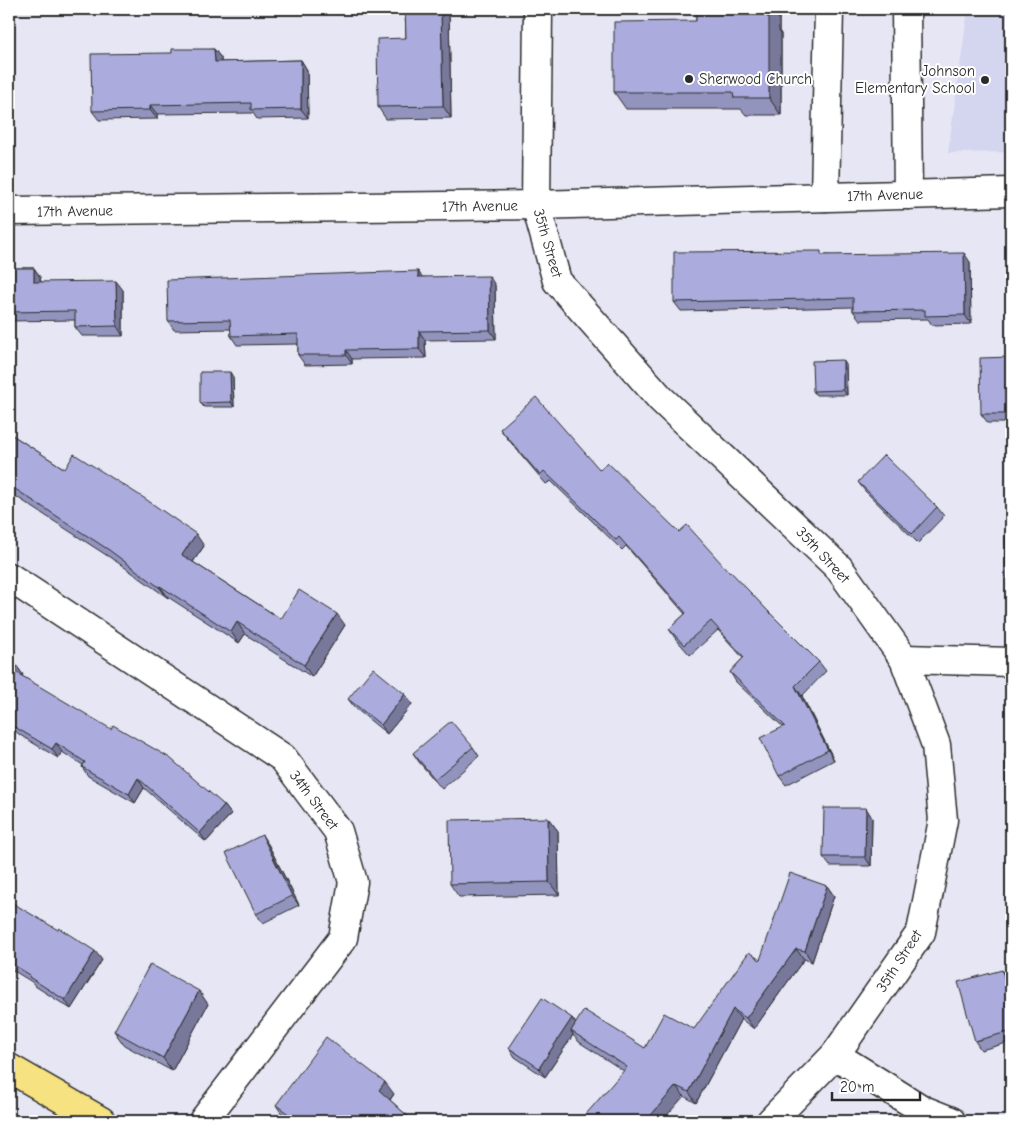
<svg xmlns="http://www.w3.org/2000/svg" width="1020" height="1130" font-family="'Comic Neue',sans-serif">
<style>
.built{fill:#d4d5ee}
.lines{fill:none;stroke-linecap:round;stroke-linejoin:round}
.minor-casing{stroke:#2b2b2b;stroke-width:31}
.major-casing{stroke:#2b2b2b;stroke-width:31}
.minor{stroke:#fff;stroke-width:28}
.major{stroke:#f7e281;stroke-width:28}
.wall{fill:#9394be;stroke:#2b2b2b}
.shaded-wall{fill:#78789b;stroke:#2b2b2b}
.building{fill:#abacdd;stroke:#2b2b2b}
.poi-dot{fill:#2b2b2b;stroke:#fff;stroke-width:2}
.labels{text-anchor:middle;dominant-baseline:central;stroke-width:4;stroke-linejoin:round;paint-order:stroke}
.poi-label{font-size:15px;fill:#2b2b2b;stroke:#fff;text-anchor:end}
.street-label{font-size:15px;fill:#2b2b2b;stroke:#fff}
</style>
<rect width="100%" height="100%" fill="#e6e6f5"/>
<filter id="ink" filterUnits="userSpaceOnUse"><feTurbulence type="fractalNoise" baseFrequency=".02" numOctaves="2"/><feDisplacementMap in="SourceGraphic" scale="10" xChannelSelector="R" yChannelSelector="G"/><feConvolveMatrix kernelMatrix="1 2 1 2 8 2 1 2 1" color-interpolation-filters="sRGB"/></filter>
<g filter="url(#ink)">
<polygon class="built" points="968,9 1011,9 1011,152 948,153"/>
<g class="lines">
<defs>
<g id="minor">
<polyline points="538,9 536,205 557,281 661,399 839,568 904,659 936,745 943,820 921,932 835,1055 771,1121"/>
<polyline points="906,9 908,195"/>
<polyline points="825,197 829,9"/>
<polyline points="9,211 536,205 1011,192"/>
<polyline points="9,577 283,758 338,831 353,882 343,938 203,1121"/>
<polyline points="904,659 1011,662"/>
<polyline points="835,1055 923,1110 951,1121"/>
</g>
<polyline id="major" points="9,1068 101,1121"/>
</defs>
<use href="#minor" class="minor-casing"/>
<use href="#major" class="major-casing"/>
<use href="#minor" class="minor"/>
<use href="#major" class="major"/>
</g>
<g class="wall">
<polygon points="405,9 461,9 449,10 451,118 386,119 378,107 406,38"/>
<polygon points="696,9 779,9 779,31 781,34 781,115 746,115 741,109 626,109 614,92 696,21"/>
<polygon points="214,49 221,58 221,62 301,60 307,70 308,118 257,119 253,113 157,114 157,119 99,120 92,111 172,53"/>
<polygon points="824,255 970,262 971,324 932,325 928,319 860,320 853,311 853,307 681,311 674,302"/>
<polygon points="9,268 34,268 40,277 41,282 123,290 123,336 82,336 75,327 75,320 9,321"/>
<polygon points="422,277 495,285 496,339 425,340 426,358 352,359 352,364 305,365 298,355 298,344 237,345 231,336 231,329 174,330 168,321"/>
<polygon points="1011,357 1011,423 988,423 981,414"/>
<polygon points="843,360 846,365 847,395 816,395 813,391"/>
<polygon points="233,377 234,407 204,407 200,403"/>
<polygon points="500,429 600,470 679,532 730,573 819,662 826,671 802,696 834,760 786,785 779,776 783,727 736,682 730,672 743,658 718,630 690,655 675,638 669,629 685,614 626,546 622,550 551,481 546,484 507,438"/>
<polygon points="9,433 65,469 204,546 193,562 281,619 345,625 312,677 245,634 239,643 168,597 168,598 117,562 9,492"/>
<polygon points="858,482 937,507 944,516 918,543 865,491"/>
<polygon points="1011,536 1011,585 1006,578"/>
<polygon points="9,659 16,665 23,675 22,676 224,805 231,814 206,842 144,788 135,803 88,776 82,767 83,765 62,752 58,758 20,735 9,726"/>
<polygon points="405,694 412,704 387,734 355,708 348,699"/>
<polygon points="473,747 479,756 442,789 419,762 413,753"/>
<polygon points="1011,754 1011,839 1006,832"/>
<polygon points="866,808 872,818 871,866 830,866 823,857"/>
<polygon points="548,818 558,831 559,895 459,897 450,884"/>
<polygon points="268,844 299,905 263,923 256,914"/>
<polygon points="827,886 834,896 812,962 804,959 754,1029 741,1019 696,1103 684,1096 624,1071 579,1042 573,1035 545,1077 515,1057 509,1048 572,1018 576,1024 645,1048 694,1029 760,960"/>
<polygon points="9,901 102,960 71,1009 35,986 32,982 9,968"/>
<polygon points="1008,979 1011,990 1011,1042 981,1050 975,1041"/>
<polygon points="208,1004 172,1071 124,1045 114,1031"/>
<polygon points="394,1094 390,1100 413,1121 290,1121 284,1117 276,1105"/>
</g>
<g class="shaded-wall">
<polygon points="441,9 449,9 449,10 451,118 443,106"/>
<polygon points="767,9 779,9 779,31 781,34 781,115 769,98"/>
<polygon points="214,49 221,58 221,71 215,62"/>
<polygon points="301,60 307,70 308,118 301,109"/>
<polygon points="150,105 157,114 157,119 150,110"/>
<polygon points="964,253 970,262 971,324 965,315"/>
<polygon points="34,268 40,277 41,292 34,282"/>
<polygon points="418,271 424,280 418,277"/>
<polygon points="489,276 495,285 496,339 490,330"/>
<polygon points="116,281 123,290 123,336 117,326"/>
<polygon points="419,331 425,340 426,358 419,349"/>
<polygon points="346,350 352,359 352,364 346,355"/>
<polygon points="843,360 846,365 847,395 843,390"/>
<polygon points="230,372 233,377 234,407 231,402"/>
<polygon points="196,534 204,546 190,566 182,555"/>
<polygon points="160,586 168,597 168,598 159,587"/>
<polygon points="337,614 345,625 312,677 304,665"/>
<polygon points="237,622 245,634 239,643 231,632"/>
<polygon points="16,665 23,675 19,679 12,670"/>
<polygon points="795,686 802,696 834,760 828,750"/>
<polygon points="405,694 412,704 387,734 381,725"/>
<polygon points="56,743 62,752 58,758 52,749"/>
<polygon points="138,778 144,788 135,803 129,794"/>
<polygon points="224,805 231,814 206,842 200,833"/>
<polygon points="866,808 872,818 871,866 865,857"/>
<polygon points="548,818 558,831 559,895 549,882"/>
<polygon points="262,835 268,844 299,905 292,896"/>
<polygon points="827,886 834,896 812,962 805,951"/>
<polygon points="796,949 804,959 754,1029 746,1018"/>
<polygon points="95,951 102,960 71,1009 65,1000"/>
<polygon points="1002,970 1008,979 1011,990 1011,1003"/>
<polygon points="199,991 208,1004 172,1071 163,1058"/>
<polygon points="733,1009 741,1019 696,1103 689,1092"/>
<polygon points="572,1018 578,1027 571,1031 573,1035 545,1077 539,1068"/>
<polygon points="385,1082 394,1094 388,1102 379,1090"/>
<polygon points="676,1086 684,1096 662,1121 646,1121"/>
</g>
<g class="building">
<polygon points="405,9 441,9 443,106 378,107 377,39 406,38"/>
<polygon points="696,9 767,9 767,17 769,17 769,98 734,98 733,92 614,92 614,22 696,21"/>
<polygon points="172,49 214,49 215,62 301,60 301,109 251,110 251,103 150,105 150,110 92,111 91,54 172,53"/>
<polygon points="821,251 821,255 964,253 965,315 925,316 925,310 853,311 853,298 674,302 674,252"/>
<polygon points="9,268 34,268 34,282 116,281 117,326 75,327 75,311 9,312"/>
<polygon points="418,271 418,277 489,276 490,330 419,331 419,349 346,350 346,355 298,355 298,334 231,336 230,320 168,321 167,280"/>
<polygon points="1011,357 1011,414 981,414 980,358"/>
<polygon points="843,360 843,390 813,391 812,361"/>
<polygon points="200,372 230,372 231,402 200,403"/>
<polygon points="536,397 600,470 607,462 679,532 687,525 730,573 731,572 767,610 819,662 795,686 828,750 779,776 760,738 785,726 730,672 744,657 711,621 684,645 669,629 686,613 619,537 616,540 544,471 540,475 500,429"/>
<polygon points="9,433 65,469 74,454 144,498 196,534 182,555 281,619 299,590 337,614 304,665 237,622 231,632 160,586 159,587 109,550 9,485"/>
<polygon points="884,455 937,507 912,534 858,482"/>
<polygon points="1005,536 1011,536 1011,578 1006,578"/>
<polygon points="9,659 16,665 12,670 111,729 113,725 170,758 224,805 200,833 138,778 129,794 82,767 85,762 56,743 52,749 13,726 9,722"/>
<polygon points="373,668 405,694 381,725 348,699"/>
<polygon points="451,721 473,747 435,779 413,753"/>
<polygon points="1005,754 1011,754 1011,831 1006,832"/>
<polygon points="824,808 866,808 865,857 823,857"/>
<polygon points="548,818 549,882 450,884 449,820"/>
<polygon points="262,835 292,896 256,914 226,853"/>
<polygon points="790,873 827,886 805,951 796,949 746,1018 733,1009 689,1092 676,1086 646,1121 580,1121 627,1067 571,1031 584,1010 645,1048 664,1013 694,1029 749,952 760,960"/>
<polygon points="9,901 58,930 59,928 95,951 65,1000 29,977 30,975 9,962"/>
<polygon points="150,964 199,991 163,1058 114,1031"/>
<polygon points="1002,970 1011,1003 1011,1031 975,1041 958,982"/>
<polygon points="542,998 572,1018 539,1068 509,1048"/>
<polygon points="326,1037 385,1082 379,1090 413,1121 298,1121 276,1105"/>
</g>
</g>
<g class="poi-dot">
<circle cx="689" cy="79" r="5"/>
<circle cx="985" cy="80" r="5"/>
</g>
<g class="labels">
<g class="poi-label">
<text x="975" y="71">Johnson<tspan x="975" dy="17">Elementary School</tspan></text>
<text x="699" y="79" text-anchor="start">Sherwood Church</text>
</g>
<g class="street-label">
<text transform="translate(885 195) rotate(-2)">17th Avenue</text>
<text transform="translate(480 206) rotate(-1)">17th Avenue</text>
<text transform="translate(75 211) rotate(-1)">17th Avenue</text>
<text transform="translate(548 243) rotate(74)">35th Street</text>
<text transform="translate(823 555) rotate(47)">35th Street</text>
<text transform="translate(314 800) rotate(53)">34th Street</text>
<text transform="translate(899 961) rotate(-57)">35th Street</text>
</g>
</g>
<rect width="1020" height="1130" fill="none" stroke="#fff" stroke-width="30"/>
<rect x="15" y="15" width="990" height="1100" fill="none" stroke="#2b2b2b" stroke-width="2" filter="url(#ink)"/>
<path d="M832 1092v8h88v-8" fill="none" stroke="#2b2b2b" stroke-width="2.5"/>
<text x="840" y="1092" font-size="15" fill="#2b2b2b" stroke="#ffffff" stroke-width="4" paint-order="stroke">20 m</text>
</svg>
